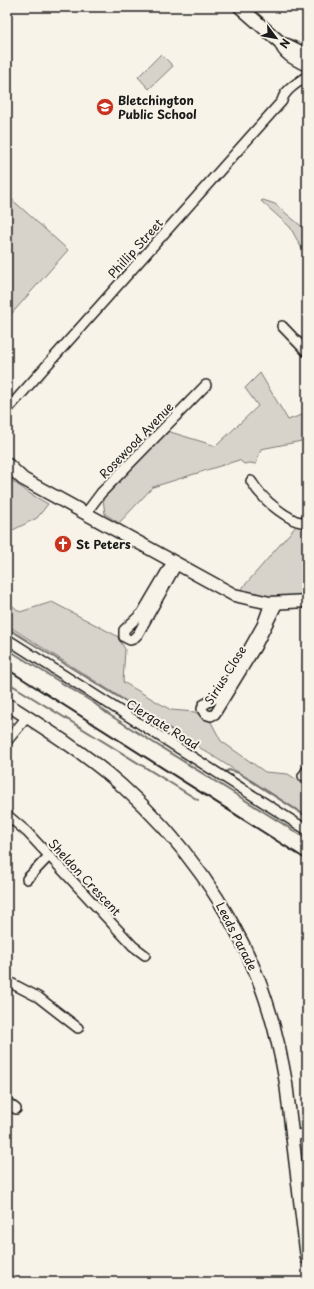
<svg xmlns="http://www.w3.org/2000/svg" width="314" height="1289" font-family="'Playpen Sans',sans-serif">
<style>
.green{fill:#d7d3cb;stroke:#7a7874}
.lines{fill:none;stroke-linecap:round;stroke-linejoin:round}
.stream{stroke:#72716c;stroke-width:2}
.street-casing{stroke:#1c1c1c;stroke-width:12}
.secondary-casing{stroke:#1c1c1c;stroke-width:15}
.street{stroke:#f7f3e8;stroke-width:9}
.secondary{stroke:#f7f3e8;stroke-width:12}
.rail{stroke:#1c1c1c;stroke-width:2}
.labels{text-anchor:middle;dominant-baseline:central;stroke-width:4;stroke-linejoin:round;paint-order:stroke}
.poi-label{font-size:12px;font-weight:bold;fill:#1c1c1c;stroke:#f7f3e8;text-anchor:start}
.street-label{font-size:12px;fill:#1c1c1c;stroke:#f7f3e8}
</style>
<rect width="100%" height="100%" fill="#f7f3e8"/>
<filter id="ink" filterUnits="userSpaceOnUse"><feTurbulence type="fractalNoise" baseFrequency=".025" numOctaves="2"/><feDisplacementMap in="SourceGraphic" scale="8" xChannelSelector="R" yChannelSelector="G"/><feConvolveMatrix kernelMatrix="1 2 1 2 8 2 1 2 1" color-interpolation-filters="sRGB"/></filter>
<g filter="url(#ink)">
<g class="green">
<polygon points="161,54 173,66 149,89 138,77"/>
<polygon points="7,195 68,250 7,319"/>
<polygon points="263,200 275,204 307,231 307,258 290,227 261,201"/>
<polygon points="260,373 288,420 307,413 307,440 261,449 256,464 250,463 244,464 239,460 153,487 119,523 105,514 103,499 167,431 216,446 258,406 245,388"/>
<polygon points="7,477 29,493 48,504 37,518 7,533"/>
<polygon points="297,525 307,527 307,597 275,599 238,593"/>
<polygon points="7,601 20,612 52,602 117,636 125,649 123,682 171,710 195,712 211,722 221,741 265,772 288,774 305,785 307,788 307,816 7,625"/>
</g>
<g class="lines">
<g class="stream">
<polyline points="7,628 175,732"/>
<polyline points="7,649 94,703 108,714 307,839"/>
<polyline points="7,682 198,800"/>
<polyline points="225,772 229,770 239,773 307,817"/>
</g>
<defs>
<g id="street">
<polyline points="282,326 307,352"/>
<path d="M7,410L282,101C284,90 298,83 307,76"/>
<path d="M251,481C261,497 277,511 294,520C298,522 303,522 307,523"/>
<polyline points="86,513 101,493 206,385"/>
<polyline points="172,562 142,613 124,630 124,637 130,640 133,639 138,634 177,564"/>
<polyline points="270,603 262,625 249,648 231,678 217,697 203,705 202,709 205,714 211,716 215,714 256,647 278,603"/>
<polyline points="7,639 307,830"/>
<polyline points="7,741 27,717"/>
<polyline points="303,776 307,770"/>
<polyline points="7,815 27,832 133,946 145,955"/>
<polyline points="27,879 49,856"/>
<polyline points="7,981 38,997 78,1028"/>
<polyline points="7,1102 16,1109"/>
<polyline points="293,1136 307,1133"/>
</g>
<g id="secondary">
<path d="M240,7L281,43C283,54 297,60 307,65"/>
<polyline points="287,45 307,55"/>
<polyline points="7,464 23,479 234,595 270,603 307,601"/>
<path d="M7,704C46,729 86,754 121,785C181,838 230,906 259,981C272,1014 280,1049 286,1083L307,1258"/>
</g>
</defs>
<use href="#street" class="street-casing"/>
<use href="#secondary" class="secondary-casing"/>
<use href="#street" class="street"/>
<use href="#secondary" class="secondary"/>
<polyline class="rail" points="7,669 307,860"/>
</g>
</g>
<defs>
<symbol id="school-disc" viewBox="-11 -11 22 22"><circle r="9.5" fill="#c8321e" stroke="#f7f3e8"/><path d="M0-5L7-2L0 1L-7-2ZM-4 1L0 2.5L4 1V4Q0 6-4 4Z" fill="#fff"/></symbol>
<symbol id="church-disc" viewBox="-11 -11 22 22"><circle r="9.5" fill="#c8321e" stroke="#f7f3e8"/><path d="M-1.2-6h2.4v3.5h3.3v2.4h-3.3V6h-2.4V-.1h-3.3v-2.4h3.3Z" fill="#fff"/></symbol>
</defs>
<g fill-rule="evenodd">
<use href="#school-disc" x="95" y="97" width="20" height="20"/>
<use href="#church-disc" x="53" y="534" width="20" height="20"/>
</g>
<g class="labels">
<g class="poi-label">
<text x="118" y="100">Bletchington<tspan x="118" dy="14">Public School</tspan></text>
<text x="76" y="544">St Peters</text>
</g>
<g class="street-label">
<text transform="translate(135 248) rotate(-48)">Phillip Street</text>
<text transform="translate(136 440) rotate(-46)">Rosewood Avenue</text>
<text transform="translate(225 675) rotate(-58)">Sirius Close</text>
<text transform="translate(163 724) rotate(32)">Clergate Road</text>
<text transform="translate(85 877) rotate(47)">Sheldon Crescent</text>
<text transform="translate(237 936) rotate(63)">Leeds Parade</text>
</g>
</g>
<rect width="314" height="1289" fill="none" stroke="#f7f3e8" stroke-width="24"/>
<rect x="12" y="12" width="290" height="1265" fill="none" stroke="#1c1c1c" stroke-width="1.5" filter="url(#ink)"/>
<g transform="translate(276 38) rotate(122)" stroke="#f7f3e8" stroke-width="3" paint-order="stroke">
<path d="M0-3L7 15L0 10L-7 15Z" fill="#1c1c1c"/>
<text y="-6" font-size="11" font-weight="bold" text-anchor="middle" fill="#1c1c1c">N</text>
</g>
</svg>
